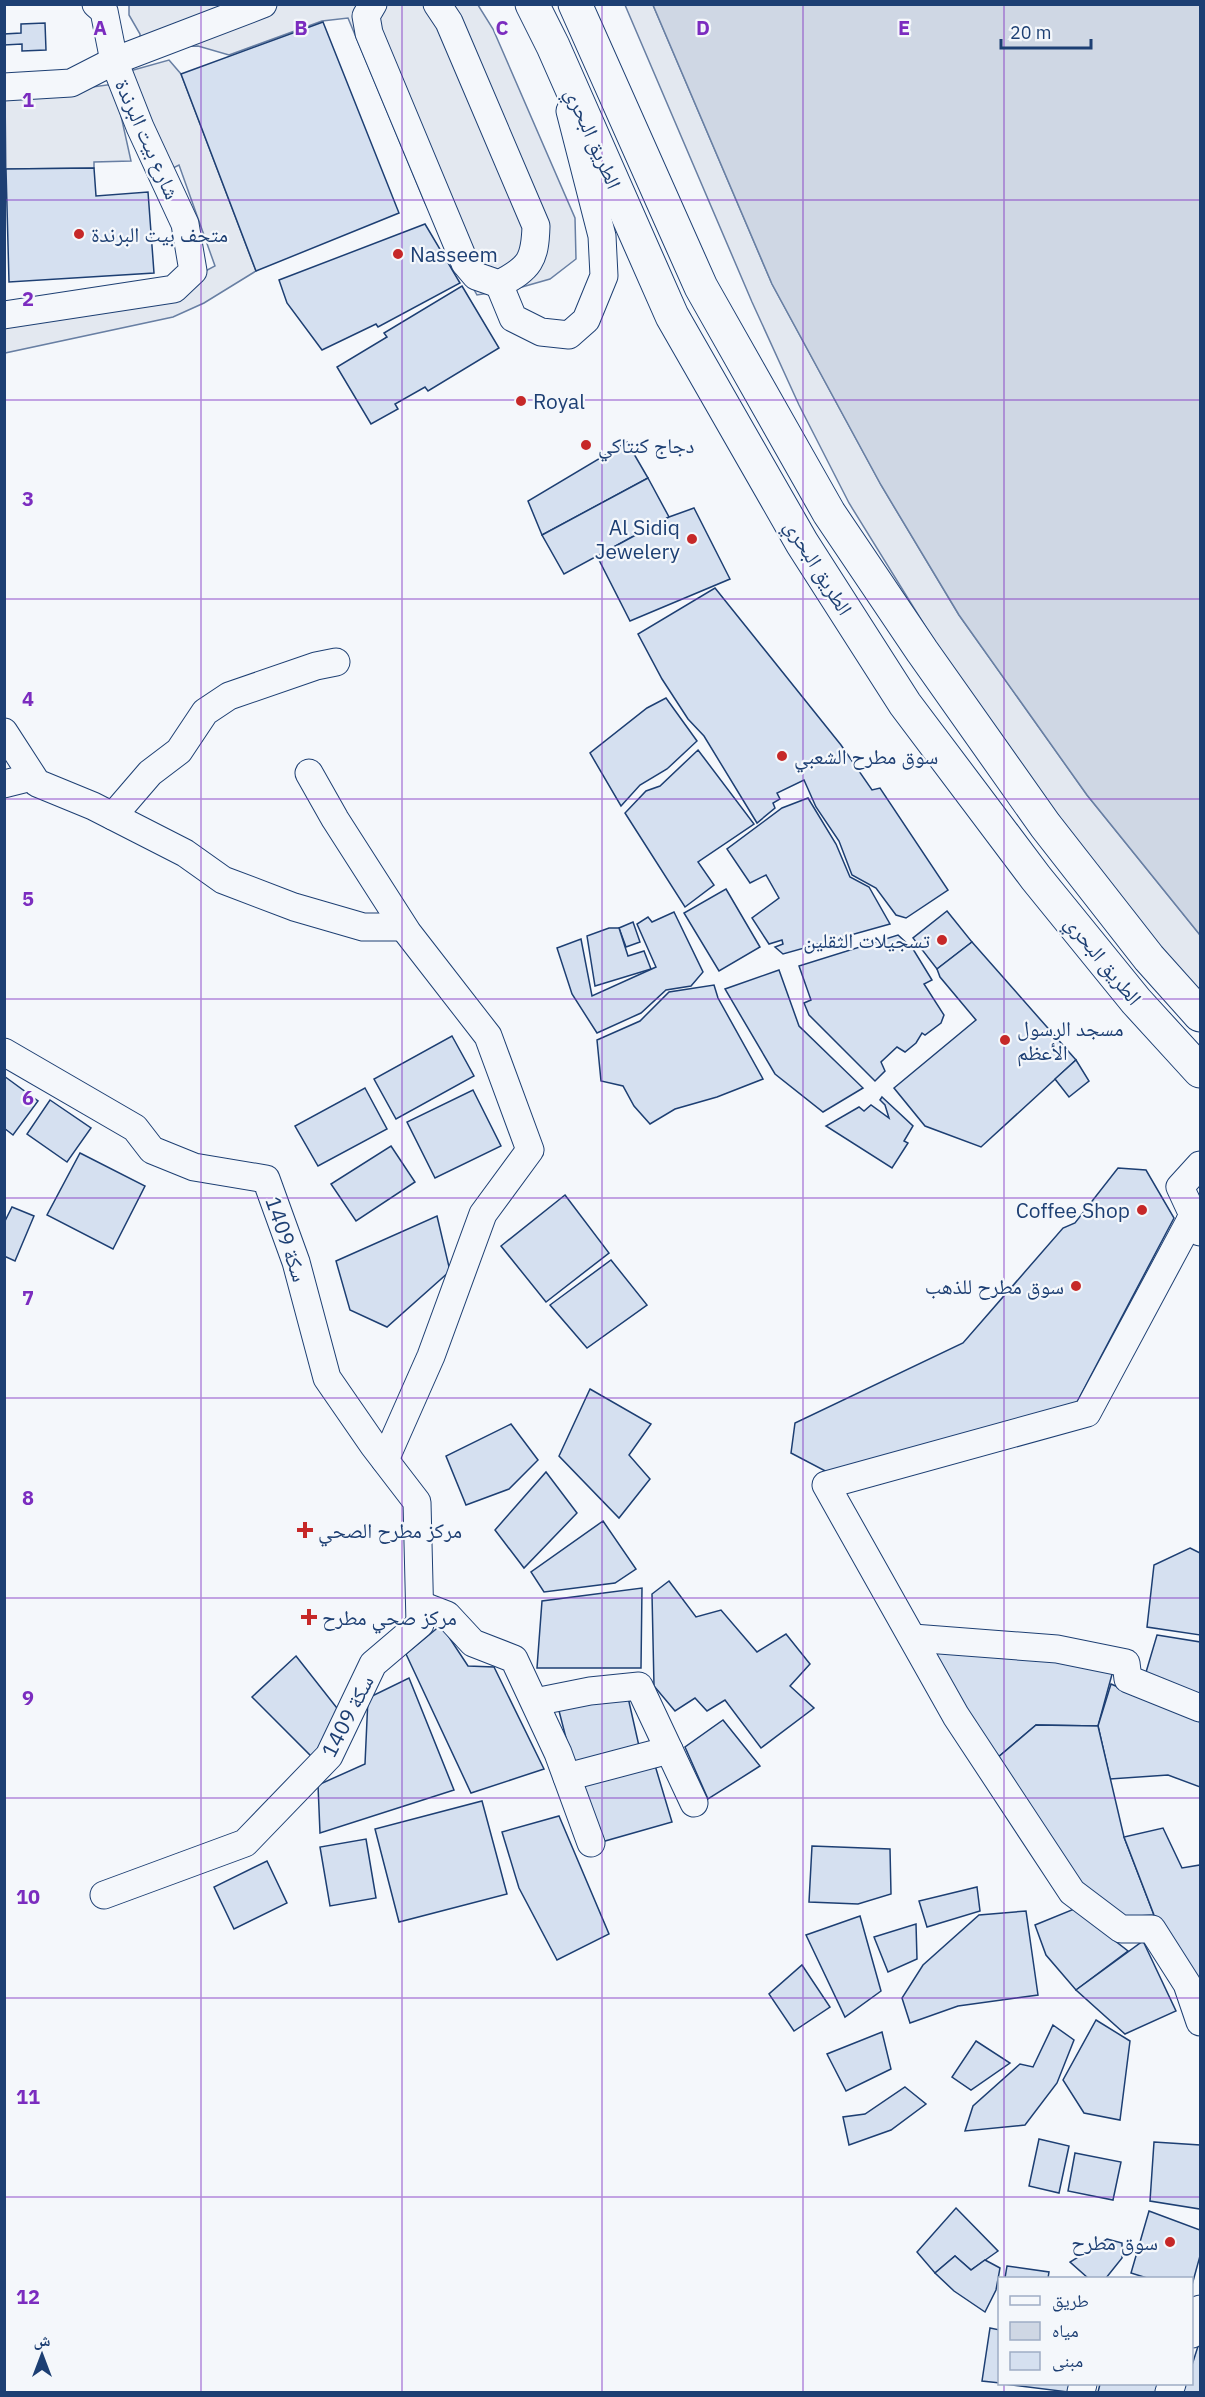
<svg xmlns="http://www.w3.org/2000/svg" width="1205" height="2397" font-family="'IBM Plex Sans','Noto Naskh Arabic',sans-serif">
<style>
.parking{fill:#e3e8f0;stroke:#687fa3;stroke-width:1.5}
.water{fill:#cfd7e4;stroke:#687fa3;stroke-width:1.5}
.building{fill:#d5e0f0;stroke:#1d3f73;stroke-width:1.5}
.lines{fill:none;stroke-linecap:round;stroke-linejoin:round}
.street-casing{stroke:#1d3f73;stroke-width:29}
.primary-casing{stroke:#1d3f73;stroke-width:35}
.street{stroke:#f4f7fb;stroke-width:27}
.primary{stroke:#f4f7fb;stroke-width:33}
.grid{fill:none;stroke:#7b2cbf;stroke-width:1.5;stroke-opacity:0.55}
.poi-dot{fill:#c62828;stroke:#f4f7fb;stroke-width:2}
.labels{text-anchor:middle;dominant-baseline:central;stroke-width:4.5;stroke-linejoin:round;paint-order:stroke}
.street-label{font-size:21px;fill:#1d3f73;stroke:#f4f7fb}
.poi-label{font-size:21px;fill:#1d3f73;stroke:#f4f7fb;text-anchor:start}
.grid-label{font-size:20px;text-anchor:middle;font-weight:bold;fill:#7b2cbf;stroke:#f4f7fb;stroke-width:4.5;stroke-linejoin:round;paint-order:stroke}
</style>
<rect width="100%" height="100%" fill="#f4f7fb"/>
<g class="parking">
<polygon points="129,5 478,5 493,29 575,218 576,259 550,279 515,289 477,295 425,203 348,18 322,21 229,55 198,46 166,47 141,58 140,34 129,15"/>
<polygon points="625,5 653,5 772,284 881,485 959,615 1087,795 1200,935 1200,992 1161,948 1057,816 935,642 849,503 799,405 752,302"/>
<polygon points="169,60 181,74 256,271 204,303 173,317 5,353 5,321 198,275 215,266 179,165 163,173 119,74"/>
<polygon points="114,84 131,161 94,162 94,168 6,169 5,99"/>
</g>
<polygon class="water" points="653,5 1200,5 1200,935 1087,795 959,615 881,485 772,284"/>
<g class="building">
<polygon points="323,22 399,213 256,271 181,74"/>
<polygon points="45,23 46,50 22,51 22,44 4,45 4,34 21,33 21,24"/>
<polygon points="94,168 96,196 148,192 154,273 9,282 6,169"/>
<polygon points="425,224 460,283 378,327 376,324 322,350 287,303 279,280"/>
<polygon points="462,286 499,348 428,391 425,387 395,404 398,409 371,424 337,367 387,337 384,333"/>
<polygon points="627,442 648,478 542,535 528,501"/>
<polygon points="648,478 669,517 564,574 542,535"/>
<polygon points="694,508 730,579 630,621 597,556 669,517"/>
<polygon points="715,588 841,745 872,790 880,788 948,890 906,918 896,915 876,888 852,875 839,841 816,807 804,780 777,793 780,799 773,803 775,808 757,823 704,736 688,719 662,679 638,634"/>
<polygon points="666,698 697,741 667,769 640,785 621,806 590,753 647,708"/>
<polygon points="698,750 754,824 698,862 714,885 685,907 625,813 646,791 660,786"/>
<polygon points="808,798 836,844 850,877 869,887 890,924 783,954 775,947 783,944 782,940 769,944 752,918 779,898 766,875 750,883 727,849 782,808"/>
<polygon points="726,889 760,947 719,971 684,913"/>
<polygon points="947,911 972,942 937,969 913,938"/>
<polygon points="674,912 703,972 691,986 666,990 641,1013 597,1033 572,994 557,948 581,939 592,996 656,967 637,924 648,917 652,922"/>
<polygon points="633,922 640,942 626,947 619,928"/>
<polygon points="609,928 619,928 628,956 644,951 651,969 595,986 587,936"/>
<polygon points="898,935 913,949 932,980 924,984 944,1015 941,1023 925,1035 922,1033 916,1043 905,1052 897,1047 881,1062 885,1071 875,1081 809,1015 804,1003 811,1000 799,966"/>
<polygon points="972,942 1076,1060 981,1147 925,1126 894,1088 976,1020 940,977 937,969"/>
<polygon points="779,970 799,1026 863,1088 823,1112 775,1074 725,989"/>
<polygon points="714,985 718,998 763,1079 717,1097 675,1109 650,1124 634,1106 623,1086 601,1081 597,1040 640,1021 669,992"/>
<polygon points="452,1036 474,1076 396,1119 374,1079"/>
<polygon points="1076,1060 1089,1081 1069,1097 1055,1079"/>
<polygon points="4,1076 38,1101 13,1135 4,1128"/>
<polygon points="365,1088 387,1129 318,1166 295,1126"/>
<polygon points="473,1090 501,1146 435,1178 407,1122"/>
<polygon points="882,1097 913,1126 904,1141 908,1143 892,1168 826,1126 859,1107 864,1111 871,1105 889,1118 885,1105 880,1100"/>
<polygon points="50,1100 91,1128 67,1162 27,1134"/>
<polygon points="391,1146 415,1182 356,1221 331,1184"/>
<polygon points="80,1153 145,1186 113,1249 47,1215"/>
<polygon points="1118,1168 1146,1170 1174,1218 1068,1419 829,1473 791,1453 795,1423 963,1343 1063,1228 1075,1223"/>
<polygon points="565,1195 609,1253 546,1302 501,1246"/>
<polygon points="12,1207 34,1216 15,1261 4,1256 4,1223"/>
<polygon points="437,1216 450,1271 387,1327 350,1310 336,1261"/>
<polygon points="611,1260 647,1305 587,1348 550,1305"/>
<polygon points="590,1389 651,1424 629,1455 650,1479 619,1518 559,1456"/>
<polygon points="511,1424 538,1460 509,1489 466,1505 446,1456"/>
<polygon points="546,1472 577,1513 524,1568 495,1530"/>
<polygon points="603,1521 636,1569 615,1583 544,1592 531,1572"/>
<polygon points="1190,1548 1200,1553 1200,1635 1147,1627 1154,1565"/>
<polygon points="669,1581 696,1617 721,1610 757,1652 786,1634 810,1664 790,1686 814,1708 761,1748 725,1700 707,1711 695,1698 675,1711 654,1686 652,1594"/>
<polygon points="642,1588 641,1668 537,1668 542,1601"/>
<polygon points="441,1625 468,1666 494,1667 544,1769 471,1793 406,1654"/>
<polygon points="1157,1635 1200,1642 1200,1696 1144,1679"/>
<polygon points="925,1646 1114,1667 1098,1726 1036,1725 996,1759"/>
<polygon points="296,1656 344,1717 313,1758 252,1697"/>
<polygon points="409,1678 454,1790 320,1833 318,1785 365,1764 368,1698"/>
<polygon points="1111,1684 1200,1722 1200,1787 1168,1775 1110,1779 1098,1726"/>
<polygon points="627,1693 639,1746 573,1765 558,1707"/>
<polygon points="723,1720 760,1766 708,1799 685,1747"/>
<polygon points="1036,1725 1098,1726 1124,1837 1154,1915 1122,1917 1081,1889 996,1759"/>
<polygon points="654,1762 672,1822 598,1843 580,1784"/>
<polygon points="482,1801 507,1894 399,1922 375,1829"/>
<polygon points="559,1816 609,1934 557,1960 519,1888 502,1832"/>
<polygon points="1163,1828 1182,1868 1200,1865 1200,2011 1154,1915 1124,1837"/>
<polygon points="366,1839 376,1898 330,1906 320,1847"/>
<polygon points="812,1846 890,1849 891,1894 858,1904 809,1902"/>
<polygon points="267,1861 287,1903 234,1929 214,1887"/>
<polygon points="977,1887 980,1911 927,1927 919,1901"/>
<polygon points="1074,1909 1128,1951 1076,1990 1046,1955 1035,1925"/>
<polygon points="1026,1911 1038,1995 958,2006 910,2023 902,1998 923,1965 979,1915"/>
<polygon points="860,1916 881,1991 845,2017 806,1935"/>
<polygon points="916,1924 917,1959 888,1972 874,1937"/>
<polygon points="1143,1941 1176,2011 1125,2034 1076,1990"/>
<polygon points="802,1965 830,2007 794,2031 769,1994"/>
<polygon points="1096,2020 1130,2041 1120,2120 1084,2113 1063,2080"/>
<polygon points="1053,2025 1074,2040 1057,2083 1025,2125 965,2131 973,2106 1020,2064 1033,2067"/>
<polygon points="882,2032 891,2069 846,2091 827,2054"/>
<polygon points="976,2041 1010,2063 971,2090 952,2077"/>
<polygon points="905,2087 926,2104 891,2130 849,2145 843,2117 865,2114"/>
<polygon points="1039,2139 1069,2146 1059,2193 1029,2186"/>
<polygon points="1154,2142 1200,2145 1200,2209 1150,2201"/>
<polygon points="1075,2153 1121,2162 1113,2200 1068,2191"/>
<polygon points="956,2208 998,2251 971,2270 955,2256 935,2273 917,2252"/>
<polygon points="1149,2211 1200,2230 1200,2256 1192,2285 1192,2278 1147,2278 1131,2273"/>
<polygon points="1107,2239 1122,2243 1122,2258 1106,2278 1088,2278 1070,2262"/>
<polygon points="955,2256 971,2270 985,2260 1000,2268 996,2290 985,2312 954,2291 935,2273"/>
<polygon points="1007,2266 1049,2272 1048,2278 1005,2278"/>
<polygon points="990,2328 1000,2330 1000,2383 982,2381"/>
<polygon points="1200,2340 1200,2392 1182,2392 1185,2384 1192,2384 1192,2365"/>
<polygon points="1004,2384 1069,2384 1068,2392"/>
<polygon points="1100,2384 1159,2384 1156,2392 1098,2392"/>
</g>
<g class="lines">
<defs>
<g id="street">
<path d="M373,4L366,16L369,33L465,263L476,276L499,284C530,268 535,260 536,226L449,22L437,4"/>
<polyline points="4,87 71,83 114,61 263,4"/>
<polyline points="499,284 513,318 541,332 569,335 586,320 604,276 602,236 570,111"/>
<polyline points="4,315 174,289 193,271 185,224 140,127 114,61 104,11 96,4"/>
<polyline points="4,732 37,783 93,806 185,853 223,880 294,907 363,927 403,927"/>
<polyline points="309,773 335,819 408,933 488,1036 530,1150 483,1214 431,1356 385,1460"/>
<polyline points="4,784 32,777"/>
<polyline points="113,816 150,773 179,751 205,712 229,696 316,666 336,662"/>
<polyline points="4,1052 135,1128 152,1150 194,1167 266,1179 296,1262 327,1378 374,1446 417,1502 420,1624 373,1664 329,1756 245,1843 104,1895"/>
<polyline points="1190,1221 1193,1215 1180,1187 1200,1165"/>
<polyline points="1200,1232 1190,1221 1087,1413 826,1485 956,1716 1072,1892 1121,1929 1152,1929 1187,1984 1200,2022"/>
<polyline points="421,1605 447,1615 473,1643 514,1659 558,1753 591,1843"/>
<polyline points="913,1638 1057,1649 1126,1663 1128,1679 1200,1708"/>
<polyline points="535,1702 590,1691 639,1686 694,1803"/>
<polyline points="567,1777 669,1750"/>
<polyline points="1192,2334 1200,2309"/>
<polyline points="1081,2392 1083,2384"/>
<polyline points="1169,2392 1172,2384"/>
</g>
<g id="primary">
<polyline points="532,4 553,46 672,316 802,543 905,704 1036,878 1136,1001 1200,1071"/>
<polyline points="575,4 701,287 829,513 922,651 1045,825 1149,958 1200,1015"/>
</g>
</defs>
<use href="#street" class="street-casing"/>
<use href="#primary" class="primary-casing"/>
<use href="#street" class="street"/>
<use href="#primary" class="primary"/>
</g>
<path class="grid" d="M201,4V2392M402,4V2392M602,4V2392M803,4V2392M1004,4V2278M4,200H1200M4,400H1200M4,599H1200M4,799H1200M4,999H1200M4,1198H1200M4,1398H1200M4,1598H1200M4,1798H1200M4,1998H1200M4,2197H1200M1004,2384V2392"/>
<g class="poi-dot">
<circle cx="79" cy="234" r="6"/>
<circle cx="398" cy="254" r="6"/>
<circle cx="521" cy="401" r="6"/>
<circle cx="586" cy="445" r="6"/>
<circle cx="692" cy="539" r="6"/>
<circle cx="782" cy="756" r="6"/>
<circle cx="942" cy="940" r="6"/>
<circle cx="1005" cy="1040" r="6"/>
<circle cx="1142" cy="1210" r="6"/>
<circle cx="1076" cy="1286" r="6"/>
<path d="M302 1521h6v6h6v6h-6v6h-6v-6h-6v-6h6z"/>
<path d="M306 1608h6v6h6v6h-6v6h-6v-6h-6v-6h6z"/>
<circle cx="1170" cy="2242" r="6"/>
</g>
<g class="labels">
<g class="street-label">
<text transform="translate(594 138) rotate(66)">الطريق البحري</text>
<text transform="translate(148 139) rotate(66)">شارع بيت البرندة</text>
<text transform="translate(819 567) rotate(58)">الطريق البحري</text>
<text transform="translate(1104 960) rotate(51)">الطريق البحري</text>
<text transform="translate(287 1239) rotate(71)">1409 سكة</text>
<text transform="translate(347 1716) rotate(-63)">1409 سكة</text>
</g>
<g class="poi-label">
<text x="91" y="234">متحف بيت البرندة</text>
<text x="410" y="254">Nasseem</text>
<text x="533" y="401">Royal</text>
<text x="598" y="445">دجاج كنتاكي</text>
<text x="680" y="527" text-anchor="end">Al Sidiq<tspan x="680" dy="24">Jewelery</tspan></text>
<text x="794" y="756">سوق مطرح الشعبي</text>
<text x="930" y="940" text-anchor="end">تسجيلات الثقلين</text>
<text x="1017" y="1028">مسجد الرسول<tspan x="1017" dy="24">الأعظم</tspan></text>
<text x="1130" y="1210" text-anchor="end">Coffee Shop</text>
<text x="1064" y="1286" text-anchor="end">سوق مطرح للذهب</text>
<text x="318" y="1530">مركز مطرح الصحي</text>
<text x="322" y="1617">مركز صحي مطرح</text>
<text x="1158" y="2242" text-anchor="end">سوق مطرح</text>
</g>
</g>
<g class="grid-label">
<text x="100" y="35">A</text>
<text x="301" y="35">B</text>
<text x="502" y="35">C</text>
<text x="703" y="35">D</text>
<text x="904" y="35">E</text>
<text x="28" y="107">1</text>
<text x="28" y="306">2</text>
<text x="28" y="506">3</text>
<text x="28" y="706">4</text>
<text x="28" y="906">5</text>
<text x="28" y="1105">6</text>
<text x="28" y="1305">7</text>
<text x="28" y="1505">8</text>
<text x="28" y="1705">9</text>
<text x="28" y="1904">10</text>
<text x="28" y="2104">11</text>
<text x="28" y="2304">12</text>
</g>
<rect width="1205" height="2397" fill="none" stroke="#1d3f73" stroke-width="12"/>
<rect x="998" y="2277" width="195" height="108" fill="#f4f7fb" stroke="#9eadc5" stroke-width="1.5"/>
<rect x="1010" y="2296" width="30" height="9" fill="#f4f7fb" stroke="#9eadc5" stroke-width="1.5"/>
<text x="1052" y="2307" font-size="18" fill="#1d3f73">طريق</text>
<rect x="1010" y="2322" width="30" height="18" fill="#cfd7e4" stroke="#9eadc5" stroke-width="1.5"/>
<text x="1052" y="2337" font-size="18" fill="#1d3f73">مياه</text>
<rect x="1010" y="2352" width="30" height="18" fill="#d5e0f0" stroke="#9eadc5" stroke-width="1.5"/>
<text x="1052" y="2367" font-size="18" fill="#1d3f73">مبنى</text>
<g transform="translate(42 2355)" stroke="#f4f7fb" stroke-width="4.5" paint-order="stroke">
<path d="M0-4.5L10 22L0 15L-10 22Z" fill="#1d3f73"/>
<text y="-9" font-size="16" font-weight="bold" text-anchor="middle" fill="#1d3f73">ش</text>
</g>
<path d="M1001 39v9h90v-9" fill="none" stroke="#1d3f73" stroke-width="3"/>
<text x="1010" y="39" font-size="18" fill="#1d3f73" stroke="#f4f7fb" stroke-width="4.5" paint-order="stroke">20 m</text>
</svg>
